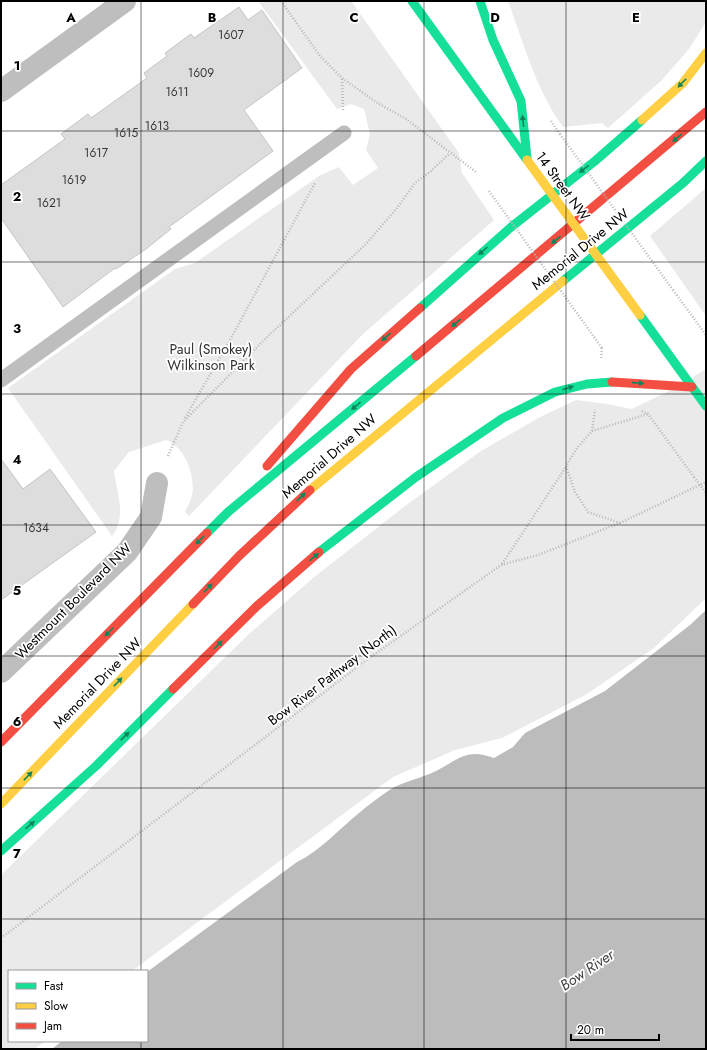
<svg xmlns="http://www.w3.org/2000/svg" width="707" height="1050" font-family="Jost,sans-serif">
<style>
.green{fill:#eaeaea}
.water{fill:#bcbcbc}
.building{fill:#ddd;stroke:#c5c5c5}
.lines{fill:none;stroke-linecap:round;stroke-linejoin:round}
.path{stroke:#b8b8b8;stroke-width:2.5;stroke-dasharray:1 2;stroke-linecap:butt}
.lane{stroke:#bebebe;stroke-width:15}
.street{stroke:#bebebe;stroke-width:22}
.fast{stroke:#16e098;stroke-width:9}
.slow{stroke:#ffcf43;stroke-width:9}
.jam{stroke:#f24e42;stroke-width:9}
.path-bridge{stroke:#b8b8b8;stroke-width:2.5;stroke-dasharray:1 2;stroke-linecap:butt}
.slow-bridge{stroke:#ffcf43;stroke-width:9}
.oneway{fill:#0d865b}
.grid{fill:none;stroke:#000;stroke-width:1;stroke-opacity:0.55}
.labels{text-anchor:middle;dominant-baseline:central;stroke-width:3.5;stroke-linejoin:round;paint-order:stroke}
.number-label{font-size:12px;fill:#373737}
.street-label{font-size:14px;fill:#000;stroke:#fff}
.park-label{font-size:14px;fill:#303030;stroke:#fff}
.water-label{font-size:15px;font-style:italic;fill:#414141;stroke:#fff}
.grid-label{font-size:13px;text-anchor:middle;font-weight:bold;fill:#000;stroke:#fff;stroke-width:3.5;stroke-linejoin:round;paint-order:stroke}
</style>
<rect width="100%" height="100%" fill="#fff"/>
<g class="green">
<path d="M258,1H351L459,153L462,173L494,220L363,334L189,516L185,512C187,507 191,501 192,495C196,476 185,447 166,440L129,452L114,471C117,493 127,517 112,536L8,388L175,269L195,263L319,176L339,167L353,185L378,168L366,150L370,134L364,109L351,104L337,109Z"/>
<path d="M508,1H706V22L689,49L661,81L608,128L602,123L563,127C536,90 524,44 508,1Z"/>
<polygon points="706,188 706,316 650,236"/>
<polygon points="706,369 706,598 654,648 587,694 502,738 455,750 393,777 132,971 9,971 9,1041 45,1041 35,1049 1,1049 1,875 249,634 313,578 405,506 481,451 542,416 576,400 607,404 632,409 679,386"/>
</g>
<path class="water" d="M706,610V1049H52L62,1041H147V972L297,862C321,850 338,830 359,813C368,805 378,798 388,791C403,781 420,779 436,771C460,759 466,748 494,758L513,747L525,733L605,691L690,625Z"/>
<g class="building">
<polygon points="239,7 248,20 262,10 302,68 244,110 273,151 169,227 171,229 146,249 116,269 115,268 63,307 1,218 1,185 65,139 61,134 88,114 91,118 147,78 144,73 167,56 165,53 191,34 194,38"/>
<polygon points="1,459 23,489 50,469 96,532 1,600"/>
</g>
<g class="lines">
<g class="path">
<polyline points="281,1 320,56 342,78 376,102 406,119 476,172"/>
<polyline points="342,79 343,112"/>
<polyline points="551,121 560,134"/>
<polyline points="673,290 706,335"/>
<polyline points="601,358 602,348"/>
<polyline points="642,411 648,414 694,477"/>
<polyline points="185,418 230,340 315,183"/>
<polyline points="592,431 595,410"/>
<polyline points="168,456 183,422 263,341 366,244 397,208 415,183 430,172 450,153"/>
<polyline points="620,523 588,512 575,492 566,466 577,448 592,431 648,414"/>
<polyline points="502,564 566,467"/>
<polyline points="1,938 368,659 501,565 538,555 620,523 706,482"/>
</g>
<polyline class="lane" points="1,380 344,133"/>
<g class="street">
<polyline points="1,91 125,1"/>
<polyline points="1,672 127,552 151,517 157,483"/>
</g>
<g class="fast">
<polyline points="412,1 527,160"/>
<polyline points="480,1 493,40 521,101 527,158"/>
<polyline points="563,281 683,183 706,161"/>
<polyline points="420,308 510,228 595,161 642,120"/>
<polyline points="640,315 706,406"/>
<polyline points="207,533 228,512 416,356"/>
<polyline points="319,552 416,477 503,418 555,392 587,384 612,382"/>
<polyline points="1,851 96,766 173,689"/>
</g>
<g class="slow">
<polyline points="642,120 683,83 706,53"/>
<polyline points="310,490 563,281"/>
<polyline points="1,804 193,604"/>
</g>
<g class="jam">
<polyline points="416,356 706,112"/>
<polyline points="612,382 692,387"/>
<polyline points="267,466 351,369 420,308"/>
<polyline points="193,604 239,556 310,490"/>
<polyline points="173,689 257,606 319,552"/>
<polyline points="1,742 207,533"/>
</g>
<g class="path-bridge">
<polyline points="560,134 673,290"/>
<polyline points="489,191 602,348"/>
<polyline points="694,477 706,493"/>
</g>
<polyline class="slow-bridge" points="527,160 640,315"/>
</g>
<defs><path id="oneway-solid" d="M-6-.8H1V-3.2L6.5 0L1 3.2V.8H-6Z"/></defs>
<g class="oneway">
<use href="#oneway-solid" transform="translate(682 83) rotate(134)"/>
<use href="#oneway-solid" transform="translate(523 121) rotate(-96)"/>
<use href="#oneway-solid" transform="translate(677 138) rotate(140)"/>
<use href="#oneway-solid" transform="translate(584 169) rotate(142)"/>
<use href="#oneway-solid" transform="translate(556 240) rotate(140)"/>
<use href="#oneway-solid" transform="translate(483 251) rotate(138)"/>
<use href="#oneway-solid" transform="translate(456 323) rotate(140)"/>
<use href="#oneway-solid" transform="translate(386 337) rotate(138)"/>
<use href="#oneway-solid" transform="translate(638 383) rotate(4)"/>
<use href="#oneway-solid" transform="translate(568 388) rotate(-17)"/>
<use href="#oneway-solid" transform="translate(356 406) rotate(140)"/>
<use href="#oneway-solid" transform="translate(301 497) rotate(-43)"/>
<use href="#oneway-solid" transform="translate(200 540) rotate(135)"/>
<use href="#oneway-solid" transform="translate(314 557) rotate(-39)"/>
<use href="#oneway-solid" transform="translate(208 588) rotate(-46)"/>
<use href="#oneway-solid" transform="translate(109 632) rotate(135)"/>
<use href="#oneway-solid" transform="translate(218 645) rotate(-45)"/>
<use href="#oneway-solid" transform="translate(118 682) rotate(-46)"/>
<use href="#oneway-solid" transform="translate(125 736) rotate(-44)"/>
<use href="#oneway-solid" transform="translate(28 776) rotate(-46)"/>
<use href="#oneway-solid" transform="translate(30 825) rotate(-41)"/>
</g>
<path class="grid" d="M141,1V971M283,1V1049M424,1V1049M566,1V1049M1,131H706M1,262H706M1,394H706M1,525H706M1,656H706M1,788H706M1,919H706M141,1041V1049"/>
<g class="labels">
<g class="number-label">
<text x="231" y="35">1607</text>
<text x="201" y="73">1609</text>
<text x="177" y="92">1611</text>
<text x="157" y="126">1613</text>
<text x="126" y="133">1615</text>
<text x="96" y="153">1617</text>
<text x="74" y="180">1619</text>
<text x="49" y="203">1621</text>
<text x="36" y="528">1634</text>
</g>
<g class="street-label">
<text transform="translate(563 186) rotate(54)">14 Street NW</text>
<text transform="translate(580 249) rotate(-39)">Memorial Drive NW</text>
<text transform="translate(329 456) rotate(-41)">Memorial Drive NW</text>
<text transform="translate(73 601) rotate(-45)">Westmount Boulevard NW</text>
<text transform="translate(332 675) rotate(-37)">Bow River Pathway (North)</text>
<text transform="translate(97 683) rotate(-46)">Memorial Drive NW</text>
</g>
<g class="park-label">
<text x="211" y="349">Paul (Smokey)<tspan x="211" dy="16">Wilkinson Park</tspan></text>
</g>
<g class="water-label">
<text transform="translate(587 970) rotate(-34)">Bow River</text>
</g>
</g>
<g class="grid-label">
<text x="71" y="22">A</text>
<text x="212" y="22">B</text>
<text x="354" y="22">C</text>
<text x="495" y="22">D</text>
<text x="636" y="22">E</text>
<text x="17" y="70">1</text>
<text x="17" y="201">2</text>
<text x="17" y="333">3</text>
<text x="17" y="464">4</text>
<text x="17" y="595">5</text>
<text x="17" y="726">6</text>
<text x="17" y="858">7</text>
</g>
<rect width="707" height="1050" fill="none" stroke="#000000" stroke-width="4"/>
<rect x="8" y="970" width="140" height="72" fill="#ffffff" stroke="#999999"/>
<rect x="16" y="983" width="20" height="6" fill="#16e098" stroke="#999999"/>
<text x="44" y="990" font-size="12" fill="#000000">Fast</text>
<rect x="16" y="1003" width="20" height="6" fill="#ffcf43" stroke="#999999"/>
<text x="44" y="1010" font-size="12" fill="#000000">Slow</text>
<rect x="16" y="1023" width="20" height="6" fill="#f24e42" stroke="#999999"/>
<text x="44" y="1030" font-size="12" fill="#000000">Jam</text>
<path d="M571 1034v6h88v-6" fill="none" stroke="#000000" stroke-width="2"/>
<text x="577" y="1034" font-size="12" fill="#000000" stroke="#ffffff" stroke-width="3" paint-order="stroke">20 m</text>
</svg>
